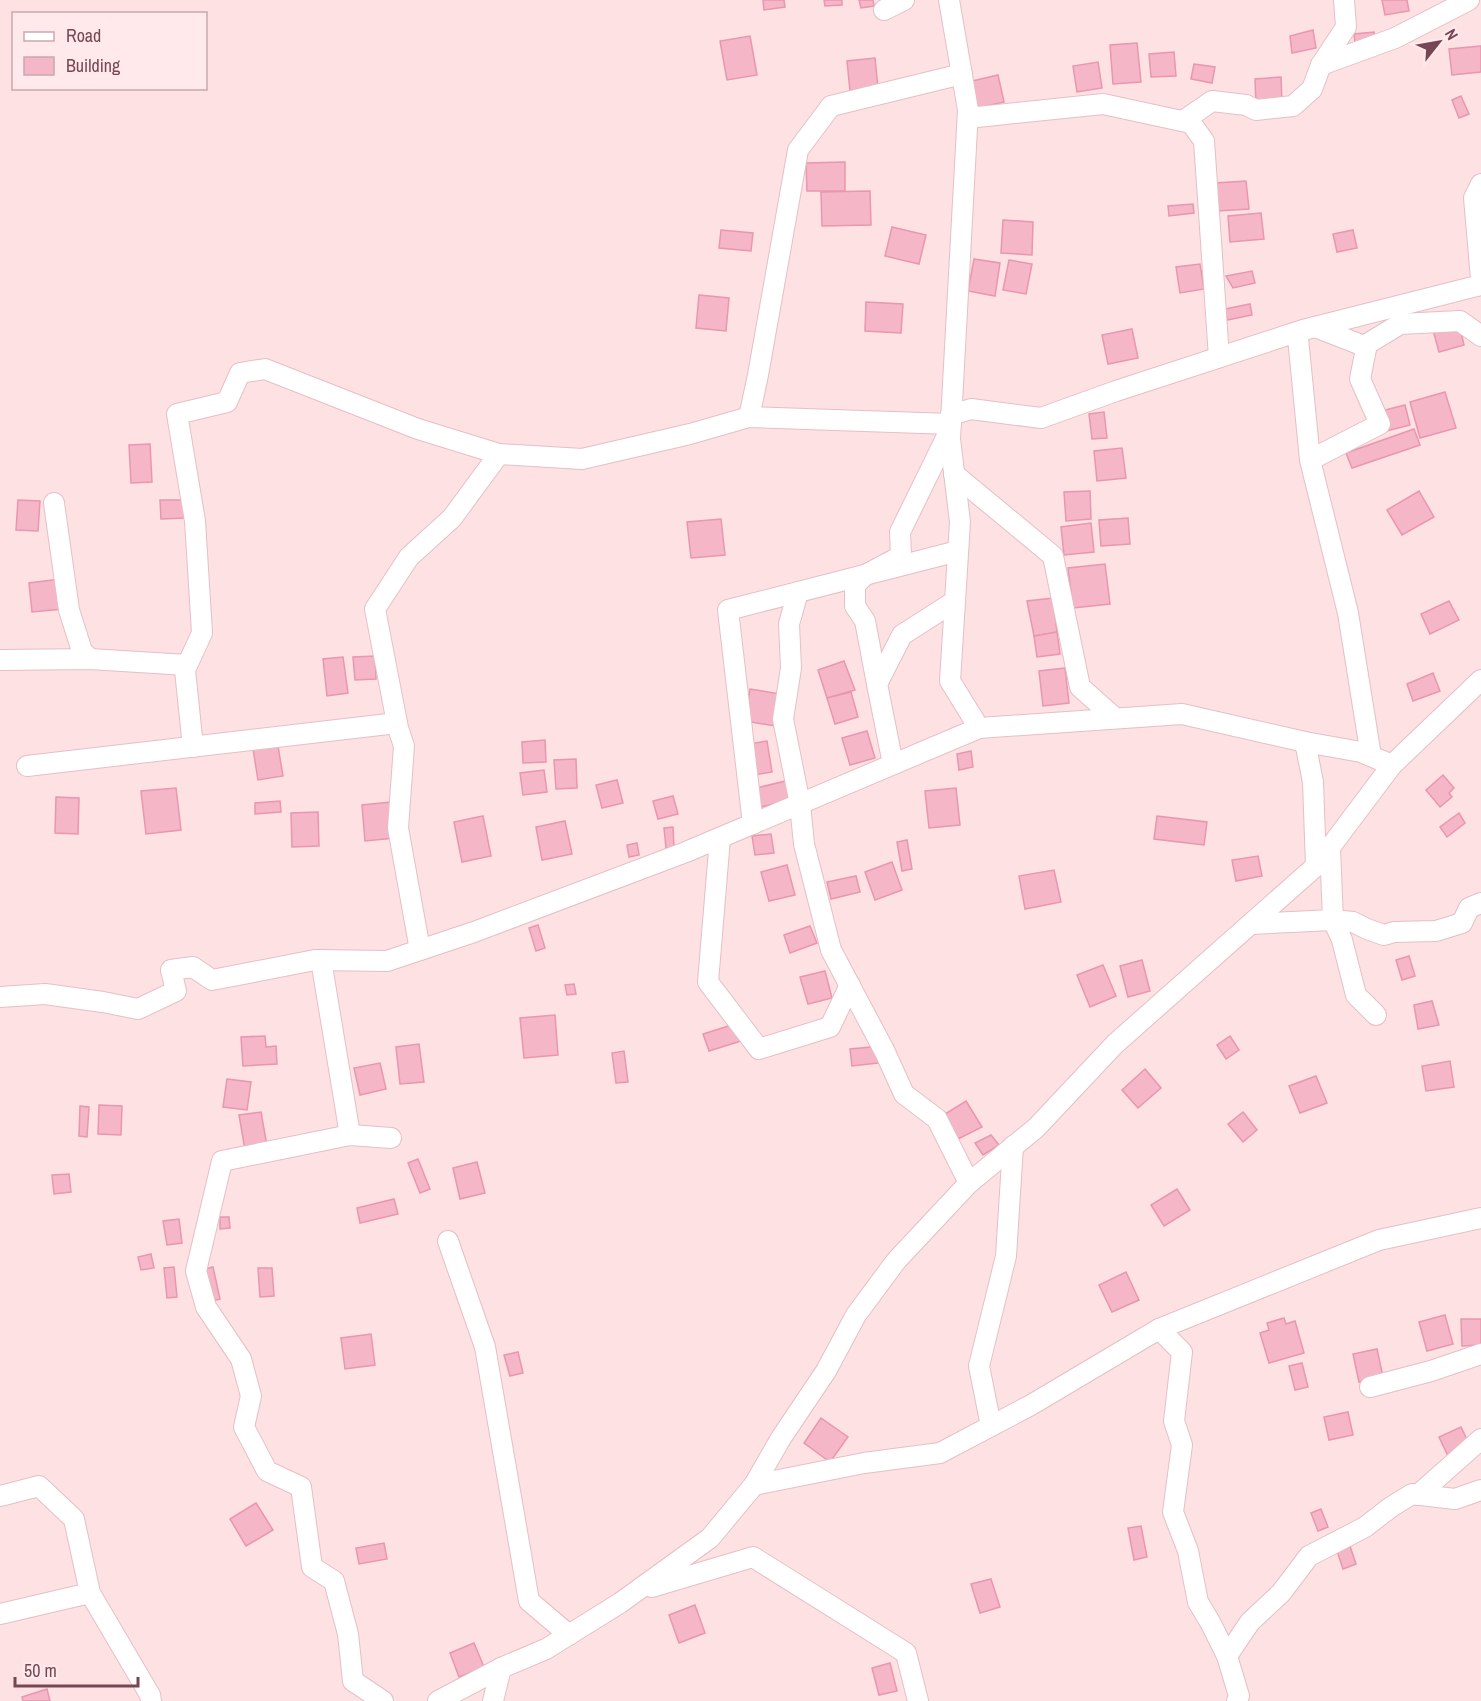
<svg xmlns="http://www.w3.org/2000/svg" width="1481" height="1701" font-family="'Archivo Narrow',sans-serif">
<style>
.building{fill:#f5b7c8;stroke:#e996ae;stroke-width:1.5}
.lines{fill:none;stroke-linecap:round;stroke-linejoin:round}
.minor-casing{stroke:#e5bfc6;stroke-width:22}
.minor{stroke:#fff;stroke-width:20}
</style>
<rect width="100%" height="100%" fill="#fee1e3"/>
<g class="building">
<polygon points="763,0 784,0 785,7 764,10"/>
<polygon points="824,0 842,0 842,5 825,6"/>
<polygon points="859,0 873,0 874,6 861,8"/>
<polygon points="1382,0 1407,0 1409,11 1385,15"/>
<polygon points="1313,30 1316,48 1292,53 1290,36"/>
<polygon points="1374,32 1375,42 1355,43 1354,34"/>
<polygon points="750,36 757,75 727,80 720,41"/>
<polygon points="1137,43 1141,82 1113,84 1110,45"/>
<polygon points="1481,46 1481,72 1452,75 1449,49"/>
<polygon points="1174,52 1176,76 1151,77 1149,54"/>
<polygon points="875,58 878,88 850,91 847,61"/>
<polygon points="1098,62 1102,88 1077,92 1073,66"/>
<polygon points="1194,64 1215,67 1212,83 1191,79"/>
<polygon points="998,75 1004,102 978,108 972,81"/>
<polygon points="1281,77 1282,103 1256,104 1255,79"/>
<polygon points="1461,96 1469,114 1459,118 1452,100"/>
<polygon points="845,162 845,191 807,191 806,163"/>
<polygon points="1246,181 1249,209 1217,211 1215,183"/>
<polygon points="870,191 871,225 822,226 821,192"/>
<polygon points="1193,204 1194,213 1169,216 1168,206"/>
<polygon points="1261,213 1264,239 1230,242 1228,216"/>
<polygon points="1003,220 1033,222 1032,255 1001,253"/>
<polygon points="892,227 926,235 919,264 885,256"/>
<polygon points="721,230 753,233 751,251 719,248"/>
<polygon points="1353,230 1357,248 1337,252 1333,234"/>
<polygon points="974,259 1000,263 995,296 968,291"/>
<polygon points="1009,260 1032,264 1026,294 1003,290"/>
<polygon points="1200,264 1204,289 1180,293 1176,267"/>
<polygon points="1252,271 1255,283 1233,288 1226,276"/>
<polygon points="699,295 729,298 726,331 696,328"/>
<polygon points="866,302 903,304 901,333 865,331"/>
<polygon points="1250,304 1252,315 1227,320 1225,309"/>
<polygon points="1459,323 1464,345 1439,352 1433,330"/>
<polygon points="1132,329 1138,358 1108,364 1102,335"/>
<polygon points="1445,392 1456,428 1420,438 1410,402"/>
<polygon points="1405,405 1410,425 1386,431 1381,411"/>
<polygon points="1104,412 1107,438 1092,439 1089,414"/>
<polygon points="1414,429 1420,445 1352,468 1346,453"/>
<polygon points="150,444 152,482 131,483 129,445"/>
<polygon points="1122,448 1126,478 1097,481 1094,451"/>
<polygon points="1090,491 1091,519 1066,521 1064,492"/>
<polygon points="1419,491 1434,517 1402,535 1387,510"/>
<polygon points="18,500 40,501 38,531 16,530"/>
<polygon points="160,500 186,500 186,518 161,519"/>
<polygon points="1128,518 1130,544 1101,546 1099,520"/>
<polygon points="721,519 725,555 691,558 687,522"/>
<polygon points="1091,523 1094,552 1064,555 1061,527"/>
<polygon points="1105,564 1110,604 1073,608 1068,568"/>
<polygon points="60,579 63,609 32,612 29,583"/>
<polygon points="1053,598 1057,632 1034,636 1027,601"/>
<polygon points="1449,601 1459,620 1430,634 1421,614"/>
<polygon points="1057,632 1060,654 1037,657 1034,636"/>
<polygon points="375,656 376,679 355,680 353,657"/>
<polygon points="343,657 348,693 327,696 323,659"/>
<polygon points="844,661 855,690 827,698 818,670"/>
<polygon points="1065,668 1069,703 1043,706 1039,671"/>
<polygon points="1433,673 1440,691 1413,701 1407,684"/>
<polygon points="750,689 780,694 775,726 745,721"/>
<polygon points="851,692 858,717 835,724 827,698"/>
<polygon points="867,731 875,758 850,765 842,738"/>
<polygon points="545,740 546,762 523,763 522,742"/>
<polygon points="767,741 772,772 754,775 749,744"/>
<polygon points="278,746 283,776 258,780 253,749"/>
<polygon points="971,751 973,767 959,770 957,754"/>
<polygon points="576,759 577,788 556,789 554,760"/>
<polygon points="544,770 547,792 523,795 520,773"/>
<polygon points="1443,775 1454,788 1449,793 1452,797 1440,807 1426,790"/>
<polygon points="617,780 623,803 602,808 596,785"/>
<polygon points="790,780 794,799 757,808 752,789"/>
<polygon points="176,788 181,830 146,834 141,791"/>
<polygon points="956,788 960,825 929,828 925,791"/>
<polygon points="673,796 678,814 658,819 653,801"/>
<polygon points="56,797 79,798 78,834 55,833"/>
<polygon points="280,801 281,812 255,814 255,803"/>
<polygon points="391,802 395,838 365,841 362,805"/>
<polygon points="318,812 319,846 292,847 291,813"/>
<polygon points="1459,813 1465,823 1447,837 1440,827"/>
<polygon points="483,816 491,856 462,862 454,822"/>
<polygon points="1157,816 1207,822 1204,845 1154,839"/>
<polygon points="565,821 572,854 542,860 536,827"/>
<polygon points="673,827 674,848 666,848 664,828"/>
<polygon points="771,834 774,853 755,855 752,836"/>
<polygon points="907,840 912,869 902,871 897,842"/>
<polygon points="637,843 639,855 629,857 627,845"/>
<polygon points="1258,856 1262,876 1236,881 1232,860"/>
<polygon points="892,862 902,890 875,900 865,872"/>
<polygon points="787,865 795,895 769,901 761,872"/>
<polygon points="1054,870 1061,902 1025,909 1019,876"/>
<polygon points="856,876 860,892 831,899 827,882"/>
<polygon points="538,925 545,948 536,951 529,928"/>
<polygon points="810,926 817,943 790,953 784,935"/>
<polygon points="1409,956 1415,976 1402,980 1396,960"/>
<polygon points="1142,960 1150,991 1128,997 1120,966"/>
<polygon points="1103,965 1116,996 1090,1007 1077,975"/>
<polygon points="825,971 832,998 808,1004 800,977"/>
<polygon points="574,984 576,994 567,995 565,985"/>
<polygon points="1432,1001 1439,1025 1418,1029 1414,1005"/>
<polygon points="555,1015 558,1055 524,1058 520,1018"/>
<polygon points="735,1024 741,1041 709,1051 703,1034"/>
<polygon points="265,1036 266,1047 276,1046 277,1064 243,1066 241,1037"/>
<polygon points="1230,1036 1239,1050 1226,1059 1217,1045"/>
<polygon points="419,1044 424,1082 400,1084 396,1047"/>
<polygon points="893,1045 895,1061 852,1066 850,1049"/>
<polygon points="624,1051 628,1082 616,1083 612,1053"/>
<polygon points="1450,1061 1454,1087 1426,1091 1422,1066"/>
<polygon points="380,1063 386,1089 360,1095 354,1068"/>
<polygon points="1145,1069 1161,1088 1138,1108 1122,1090"/>
<polygon points="1316,1076 1327,1103 1300,1113 1289,1086"/>
<polygon points="227,1079 251,1082 247,1110 223,1107"/>
<polygon points="966,1101 982,1127 958,1139 942,1116"/>
<polygon points="99,1105 122,1106 121,1135 98,1134"/>
<polygon points="80,1106 89,1107 87,1137 79,1136"/>
<polygon points="261,1112 267,1146 245,1150 239,1115"/>
<polygon points="1243,1112 1257,1130 1243,1142 1228,1124"/>
<polygon points="991,1135 999,1145 983,1155 975,1143"/>
<polygon points="418,1159 430,1189 420,1193 408,1163"/>
<polygon points="477,1162 485,1193 460,1199 453,1168"/>
<polygon points="69,1174 71,1192 54,1194 52,1175"/>
<polygon points="1177,1189 1190,1210 1164,1226 1151,1205"/>
<polygon points="394,1199 398,1214 360,1223 357,1208"/>
<polygon points="220,1217 229,1217 230,1228 220,1229"/>
<polygon points="179,1219 182,1243 167,1245 163,1221"/>
<polygon points="151,1254 154,1268 141,1270 138,1257"/>
<polygon points="174,1267 177,1297 167,1298 164,1268"/>
<polygon points="213,1267 220,1299 209,1302 201,1270"/>
<polygon points="258,1268 272,1268 274,1296 260,1297"/>
<polygon points="1126,1272 1139,1300 1112,1312 1099,1285"/>
<polygon points="1445,1315 1453,1344 1427,1351 1419,1322"/>
<polygon points="1284,1318 1286,1324 1295,1321 1304,1353 1269,1363 1260,1333 1269,1330 1267,1323"/>
<polygon points="1461,1319 1481,1319 1481,1345 1462,1346"/>
<polygon points="371,1334 375,1365 345,1369 341,1338"/>
<polygon points="1377,1349 1383,1377 1359,1382 1353,1354"/>
<polygon points="518,1352 523,1373 510,1376 504,1355"/>
<polygon points="1302,1363 1308,1387 1295,1390 1289,1366"/>
<polygon points="1348,1412 1353,1435 1329,1440 1324,1417"/>
<polygon points="821,1418 848,1437 830,1462 804,1443"/>
<polygon points="1461,1427 1471,1448 1449,1458 1439,1437"/>
<polygon points="256,1503 273,1530 246,1546 230,1519"/>
<polygon points="1321,1509 1328,1527 1318,1531 1311,1513"/>
<polygon points="1141,1526 1147,1557 1134,1560 1128,1528"/>
<polygon points="384,1543 387,1559 359,1564 356,1548"/>
<polygon points="1350,1546 1356,1564 1343,1569 1337,1551"/>
<polygon points="991,1579 1000,1607 980,1613 971,1584"/>
<polygon points="695,1605 705,1633 679,1643 669,1615"/>
<polygon points="474,1643 484,1667 459,1677 450,1653"/>
<polygon points="890,1663 897,1691 879,1695 872,1668"/>
<polygon points="47,1689 50,1701 23,1701 22,1697"/>
</g>
<g class="lines">
<defs>
<g id="minor">
<polyline points="949,0 968,110 950,439 960,522 950,681 979,728"/>
<polyline points="884,10 904,0"/>
<polyline points="1321,65 1395,38 1469,0"/>
<polyline points="968,118 1103,104 1191,123 1204,141 1219,357"/>
<polyline points="1183,121 1212,101 1246,105 1256,110 1293,106 1312,89 1321,65 1346,27 1344,0"/>
<polyline points="1481,184 1474,198 1481,279"/>
<polyline points="1315,327 1364,346 1400,324 1460,321 1481,336"/>
<polyline points="1298,338 1310,460 1348,613 1371,756"/>
<polyline points="951,415 971,409 1041,418 1116,391 1303,330 1481,285"/>
<polyline points="749,417 758,375 798,150 831,106 962,74"/>
<polyline points="1310,460 1380,424 1360,379 1367,344"/>
<polyline points="954,474 1053,556 1080,687 1115,718"/>
<polyline points="54,503 69,610 82,651 90,659"/>
<polyline points="798,592 789,624 791,668 783,719 800,804 804,844 831,950 885,1052 904,1094 937,1119 969,1183"/>
<polyline points="0,660 90,659 187,665"/>
<polyline points="877,684 865,621 855,606 855,585 865,575 901,556 900,532 949,432"/>
<polyline points="1305,742 1313,782 1316,866"/>
<polyline points="193,747 185,670 202,633 195,521 177,414 227,402 240,373 265,369 418,429 499,454 582,459 690,434 749,417 951,424"/>
<polyline points="893,764 877,684 902,635 955,601"/>
<polyline points="27,766 397,723"/>
<polyline points="753,824 728,610 958,551"/>
<polyline points="720,838 708,982 759,1049 830,1027 850,985"/>
<polyline points="1251,924 1333,920 1330,848"/>
<polyline points="420,950 398,828 404,746 398,728 375,609 409,557 452,518 499,454"/>
<polyline points="321,960 350,1135"/>
<polyline points="0,997 45,994 103,1002 138,1009 176,991 171,970 193,967 212,980 315,960 387,961 474,932 686,852 979,728 1182,714 1305,742 1361,752 1392,765"/>
<polyline points="1376,1015 1356,995 1342,940 1333,920 1353,922 1367,929 1384,935 1394,932 1436,931 1462,923 1469,908 1481,903"/>
<polyline points="448,1241 485,1347 529,1601 569,1635"/>
<polyline points="1159,1329 1182,1352 1174,1421 1182,1445 1173,1512 1188,1551 1198,1602 1210,1622 1227,1656 1239,1696 1237,1701"/>
<polyline points="1370,1387 1431,1371 1481,1354"/>
<polyline points="991,1426 979,1366 1006,1256 1013,1146"/>
<polyline points="754,1485 864,1463 940,1453 1031,1405 1159,1329 1379,1240 1481,1218"/>
<polyline points="1418,1495 1481,1439"/>
<polyline points="0,1496 39,1486 74,1519 90,1593 150,1695 151,1701"/>
<polyline points="652,1587 753,1557 906,1653 918,1701"/>
<polyline points="0,1614 90,1593"/>
<polyline points="1227,1656 1250,1622 1281,1593 1309,1556 1365,1527 1391,1507 1412,1494 1455,1499 1481,1490"/>
<polyline points="383,1701 353,1681 348,1634 334,1581 312,1567 301,1487 267,1471 244,1427 251,1396 241,1359 206,1307 196,1271 222,1161 350,1135 391,1138"/>
<polyline points="438,1701 501,1668 546,1649 620,1603 710,1538 754,1485 781,1438 826,1371 856,1315 896,1261 969,1183 1036,1128 1115,1044 1316,866 1392,765 1481,680"/>
<polyline points="493,1701 501,1668"/>
</g>
</defs>
<use href="#minor" class="minor-casing"/>
<use href="#minor" class="minor"/>
</g>
<rect x="12" y="12" width="195" height="78" fill="#ffe9ea" stroke="#c9a8ae" stroke-width="1.5"/>
<rect x="24" y="32" width="30" height="9" fill="#ffffff" stroke="#c9a8ae" stroke-width="1.5"/>
<text x="66" y="42" font-size="18" fill="#774655">Road</text>
<rect x="24" y="57" width="30" height="18" fill="#f5b7c8" stroke="#c9a8ae" stroke-width="1.5"/>
<text x="66" y="72" font-size="18" fill="#774655">Building</text>
<g transform="translate(1439 42) rotate(59)" stroke="#ffe9ea" stroke-width="4.5" paint-order="stroke">
<path d="M0-4.5L10 22L0 15L-10 22Z" fill="#774655"/>
<text y="-9" font-size="16" font-weight="bold" text-anchor="middle" fill="#774655">N</text>
</g>
<path d="M15 1677v9h123v-9" fill="none" stroke="#774655" stroke-width="3"/>
<text x="24" y="1677" font-size="18" fill="#774655" stroke="#ffe9ea" stroke-width="4.5" paint-order="stroke">50 m</text>
</svg>
